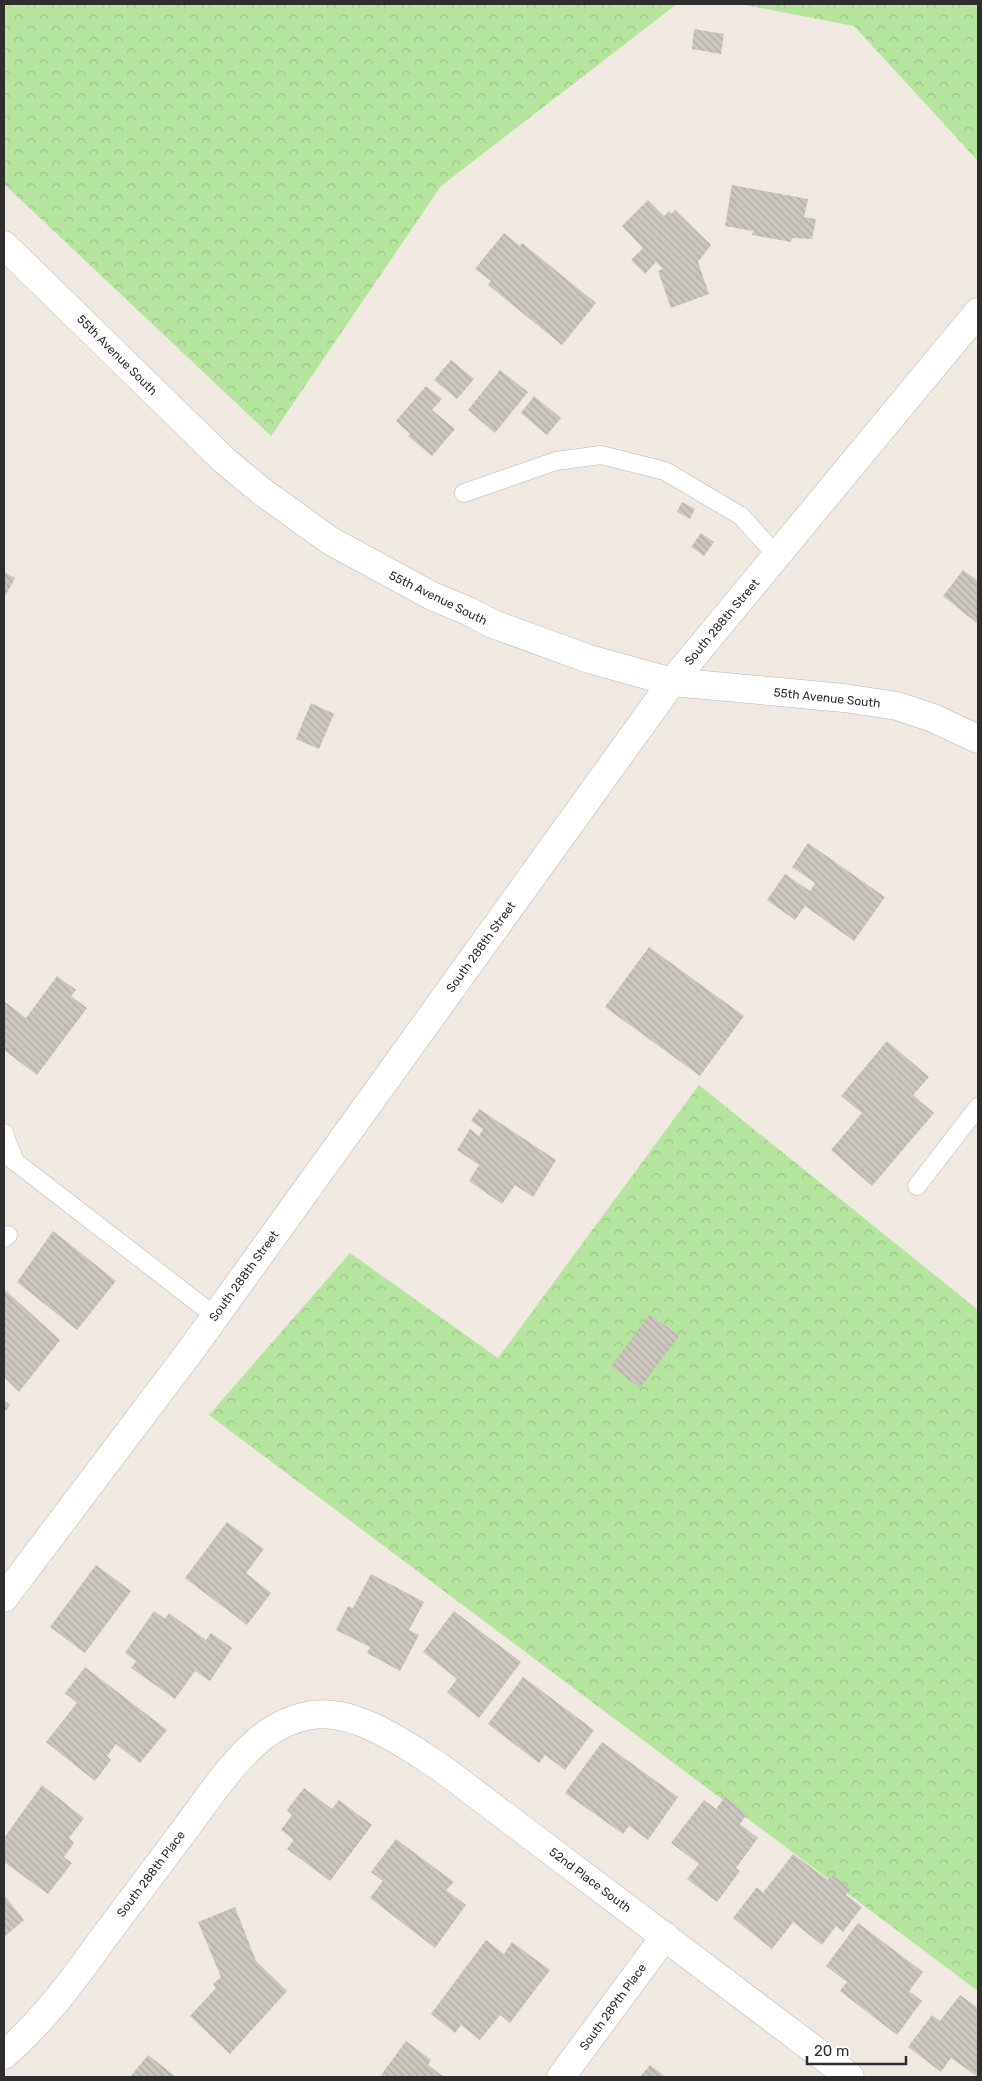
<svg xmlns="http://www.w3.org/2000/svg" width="982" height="2081" font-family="Rubik,sans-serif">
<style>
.forest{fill:url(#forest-crowns)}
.building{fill:url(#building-back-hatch)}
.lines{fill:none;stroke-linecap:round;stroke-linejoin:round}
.service-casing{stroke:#b4b7c1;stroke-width:19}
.minor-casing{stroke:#b4b7c1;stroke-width:29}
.tertiary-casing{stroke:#b4b7c1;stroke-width:29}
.service{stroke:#fff;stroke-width:18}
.minor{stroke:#fff;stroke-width:28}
.tertiary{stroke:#fff;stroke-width:28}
.labels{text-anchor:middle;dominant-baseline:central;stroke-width:4;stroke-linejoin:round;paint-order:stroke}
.street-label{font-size:12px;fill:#2e2e2e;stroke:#fff}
</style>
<defs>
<pattern id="forest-crowns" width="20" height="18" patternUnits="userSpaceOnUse" patternTransform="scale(1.25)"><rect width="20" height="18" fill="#b6e59e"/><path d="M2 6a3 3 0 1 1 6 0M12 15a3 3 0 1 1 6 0" fill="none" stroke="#9dc588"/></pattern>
<pattern id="building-back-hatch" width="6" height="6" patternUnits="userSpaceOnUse" patternTransform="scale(1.25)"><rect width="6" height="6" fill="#cbc7bf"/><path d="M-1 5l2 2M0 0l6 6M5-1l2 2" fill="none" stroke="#afaba4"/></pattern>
</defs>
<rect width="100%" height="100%" fill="#efe9e1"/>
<g class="forest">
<polygon points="4,4 677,4 441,186 271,436 4,184"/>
<polygon points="740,4 978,4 978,161 854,26"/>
<polygon points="699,1085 978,1310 978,1991 209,1415 350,1253 498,1358"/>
</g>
<g class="building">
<polygon points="694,29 724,34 721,54 692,49"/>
<polygon points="732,185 808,199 804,217 816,219 812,239 792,238 791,242 752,235 753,231 725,226"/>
<polygon points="648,200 664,216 669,211 671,214 675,210 711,245 698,262 709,294 671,308 658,271 663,269 656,262 645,274 631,260 643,248 622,226"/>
<polygon points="504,233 520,246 522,243 596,303 562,345 488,285 491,281 475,269"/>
<polygon points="451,360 474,379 457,399 434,380"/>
<polygon points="500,370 528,392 495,433 468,410"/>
<polygon points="426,386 442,399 432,410 455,429 432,456 408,436 410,434 396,421"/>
<polygon points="534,396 561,418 547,435 521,413"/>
<polygon points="682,502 695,509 690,519 677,512"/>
<polygon points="701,533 714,542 704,556 691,547"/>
<polygon points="963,570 978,581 978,624 943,596"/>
<polygon points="4,572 15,578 4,598"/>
<polygon points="311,703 334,714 319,749 296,739"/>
<polygon points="808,843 885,897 854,941 805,906 795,920 767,900 785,874 810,891 815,883 792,867"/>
<polygon points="649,947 744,1016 700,1076 605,1007"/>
<polygon points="57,976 76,990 71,996 87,1008 37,1075 4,1050 4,1001 26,1018"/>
<polygon points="887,1041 929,1077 913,1095 934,1113 872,1186 831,1150 862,1113 841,1096"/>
<polygon points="479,1109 556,1160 533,1197 515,1185 502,1204 469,1181 479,1165 457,1150 470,1129 479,1136 483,1129 471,1121"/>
<polygon points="53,1231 116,1281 77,1330 17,1282"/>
<polygon points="4,1289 60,1340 19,1392 4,1377"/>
<polygon points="650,1314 679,1336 640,1388 611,1366"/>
<polygon points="4,1400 10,1405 4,1413"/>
<polygon points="227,1522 264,1549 246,1573 271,1593 247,1625 185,1578"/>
<polygon points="96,1565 131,1591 85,1653 50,1627"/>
<polygon points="371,1574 424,1602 409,1630 419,1635 400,1671 367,1653 370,1647 336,1630 348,1606 353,1608"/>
<polygon points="154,1611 165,1619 169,1613 206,1640 211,1633 232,1648 210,1681 195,1671 175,1699 131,1668 136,1661 125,1653"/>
<polygon points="454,1611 521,1662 479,1718 447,1692 457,1679 423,1652"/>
<polygon points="85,1667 167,1730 140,1763 116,1744 107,1756 111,1760 95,1781 46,1742 77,1703 65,1693"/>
<polygon points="523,1677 594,1730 565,1770 545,1755 539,1763 488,1724"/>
<polygon points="602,1742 678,1797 648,1840 629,1826 623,1834 565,1793"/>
<polygon points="42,1785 84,1818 69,1838 74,1843 64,1857 72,1863 48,1894 4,1862 4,1838"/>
<polygon points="304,1788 332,1809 339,1800 372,1825 330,1881 287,1849 294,1840 281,1830 292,1815 287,1810"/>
<polygon points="725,1797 747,1814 740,1824 758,1838 736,1868 740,1871 717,1902 687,1879 699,1864 671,1843 704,1800 716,1809"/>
<polygon points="396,1839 454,1882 446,1890 466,1905 435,1948 370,1898 383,1881 371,1872"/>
<polygon points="793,1854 828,1880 832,1875 851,1889 846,1895 862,1907 843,1932 836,1926 822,1945 793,1922 772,1949 733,1918 757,1887 763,1893"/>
<polygon points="4,1895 24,1920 4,1937"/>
<polygon points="235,1907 256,1961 287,1991 230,2054 190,2016 216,1988 213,1984 221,1977 198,1922"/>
<polygon points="858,1923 923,1972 909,1991 922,2001 897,2035 840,1991 847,1982 826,1966"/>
<polygon points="486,1940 504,1954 512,1942 550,1970 510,2023 500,2015 480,2040 461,2025 455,2033 431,2014"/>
<polygon points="960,1995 978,2008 978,2077 951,2058 941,2072 908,2047 932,2015 940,2021"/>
<polygon points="406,2041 431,2060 428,2065 444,2077 383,2077 381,2075"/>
<polygon points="148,2055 176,2077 130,2077"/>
<polygon points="650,2065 666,2077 640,2077"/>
</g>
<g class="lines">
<defs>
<g id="service">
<polyline points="464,493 556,461 601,455 665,471 741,516 777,556"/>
<polyline points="4,1133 15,1162"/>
<polyline points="4,1153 215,1316"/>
<polyline points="917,1186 978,1107"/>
<polyline points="4,1238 8,1235"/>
</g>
<g id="minor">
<polyline points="672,682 978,312"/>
<polyline points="672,682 844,698 897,706 933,718 978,739"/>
<path d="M4,2055C43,2021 72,1982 102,1940C130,1903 158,1865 186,1828C209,1797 231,1763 261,1738C276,1726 294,1718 312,1715C355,1708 406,1745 440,1767L850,2077"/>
<polyline points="561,2077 665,1936"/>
</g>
<polyline id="tertiary" points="4,245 225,461 260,490 329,540 432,596 468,611 493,624 589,659 672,682 194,1346 4,1598"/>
</defs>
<use href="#service" class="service-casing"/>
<use href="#minor" class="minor-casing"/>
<use href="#tertiary" class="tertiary-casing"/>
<use href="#service" class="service"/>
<use href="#minor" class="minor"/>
<use href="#tertiary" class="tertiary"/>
</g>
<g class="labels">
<g class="street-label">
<text transform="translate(117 355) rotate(45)">55th Avenue South</text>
<text transform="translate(438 598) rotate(26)">55th Avenue South</text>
<text transform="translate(722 622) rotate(-50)">South 288th Street</text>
<text transform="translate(827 698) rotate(6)">55th Avenue South</text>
<text transform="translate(481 947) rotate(-54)">South 288th Street</text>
<text transform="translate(244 1276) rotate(-54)">South 288th Street</text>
<text transform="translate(151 1874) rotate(-53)">South 288th Place</text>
<text transform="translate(590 1880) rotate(37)">52nd Place South</text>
<text transform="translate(613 2007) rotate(-54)">South 289th Place</text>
</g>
</g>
<rect width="982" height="2081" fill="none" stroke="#2e2e2e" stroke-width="10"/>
<path d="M807 2056v8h99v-8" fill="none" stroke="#2e2e2e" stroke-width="2.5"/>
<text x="814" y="2056" font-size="15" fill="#2e2e2e" stroke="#ffffff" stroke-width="4" paint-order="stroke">20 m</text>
</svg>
